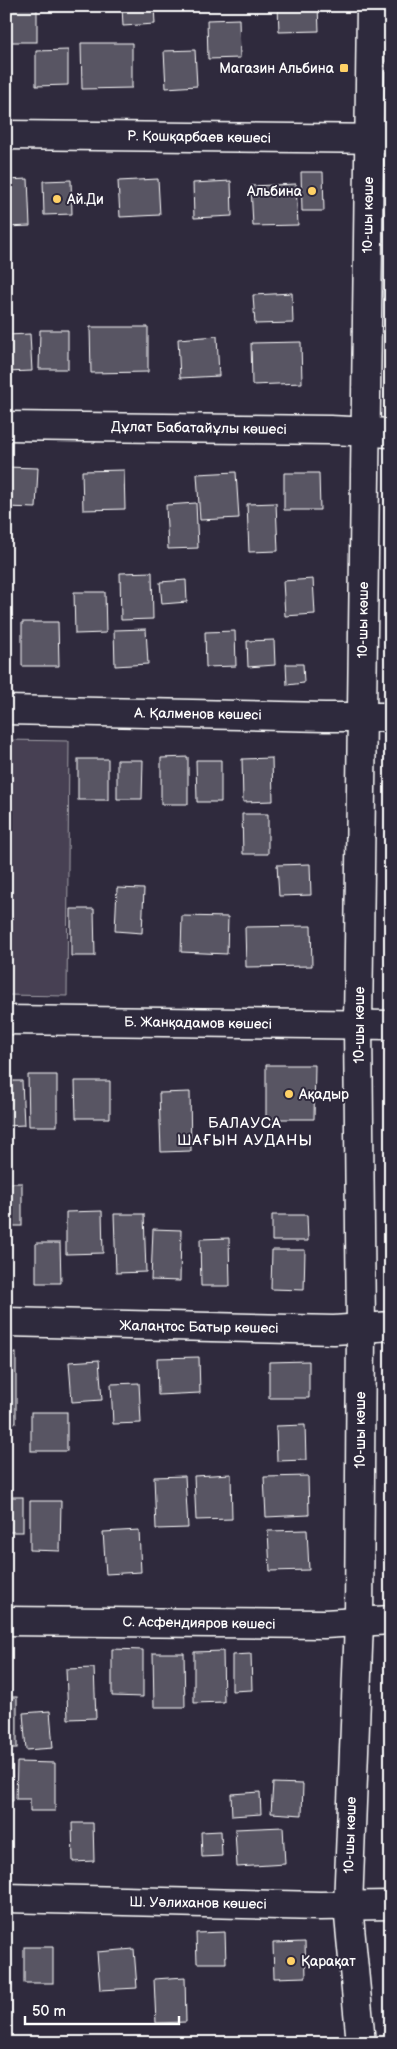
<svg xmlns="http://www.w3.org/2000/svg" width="397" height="2049" font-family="'Balsamiq Sans',sans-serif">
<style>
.green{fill:#464152;stroke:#a2a0a8}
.building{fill:#595564;stroke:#fff}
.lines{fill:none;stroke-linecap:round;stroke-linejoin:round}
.minor-casing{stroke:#fff;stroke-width:31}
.minor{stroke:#2f2a3d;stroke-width:28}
.poi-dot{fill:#ffd166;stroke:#2f2a3d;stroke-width:2}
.labels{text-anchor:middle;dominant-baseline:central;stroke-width:4;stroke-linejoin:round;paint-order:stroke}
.poi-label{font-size:14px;fill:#fff;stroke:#2f2a3d;text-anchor:start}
.street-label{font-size:14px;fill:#fff;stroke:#2f2a3d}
.neighbourhood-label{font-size:15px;letter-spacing:1px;fill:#fff;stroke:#2f2a3d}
</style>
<rect width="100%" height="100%" fill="#2f2a3d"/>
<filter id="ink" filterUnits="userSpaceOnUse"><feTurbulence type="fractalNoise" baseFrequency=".02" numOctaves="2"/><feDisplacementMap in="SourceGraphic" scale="10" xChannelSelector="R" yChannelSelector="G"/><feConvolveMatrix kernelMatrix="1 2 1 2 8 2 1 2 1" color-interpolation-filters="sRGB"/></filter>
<g filter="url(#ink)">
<polygon class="green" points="6,740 69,741 67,996 6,995"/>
<g class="building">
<rect x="6" y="6" width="31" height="36"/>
<polygon points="122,6 154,6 155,24 123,26"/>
<polygon points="278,6 318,6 319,31 279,32"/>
<polygon points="239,19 240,58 208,59 207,20"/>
<polygon points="81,43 132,43 132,88 82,89"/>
<polygon points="68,50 68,85 36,86 36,51"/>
<polygon points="195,50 197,86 166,88 164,51"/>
<polygon points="301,172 323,172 324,211 302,211"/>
<polygon points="28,179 30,226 6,227 6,180"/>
<polygon points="158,179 160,215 120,217 118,181"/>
<polygon points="71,180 72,214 44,215 43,181"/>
<polygon points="231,181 232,216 194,218 193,183"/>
<polygon points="296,184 298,225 253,226 251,186"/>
<polygon points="292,293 293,323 255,324 253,295"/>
<polygon points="90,327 148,327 148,372 91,373"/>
<polygon points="40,330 68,330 68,369 39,369"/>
<polygon points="30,334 32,371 6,372 6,335"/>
<polygon points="217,336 219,376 180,378 178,339"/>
<polygon points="301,342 302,383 252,385 251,343"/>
<polygon points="6,467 38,468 36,508 6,507"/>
<polygon points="124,470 125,509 83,510 82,471"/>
<polygon points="236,472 239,518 200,520 197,474"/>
<polygon points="284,473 319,473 320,510 284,510"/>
<polygon points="196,503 198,548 168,549 166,505"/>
<polygon points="276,503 278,551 249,552 247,504"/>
<polygon points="152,572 153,619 121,620 120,573"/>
<polygon points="313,579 315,614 285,616 283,581"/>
<polygon points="186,580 187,602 162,604 160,582"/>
<polygon points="74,592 105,592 106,633 75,634"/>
<polygon points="22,622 58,622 59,666 22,666"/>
<polygon points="146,629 148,664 115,666 114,630"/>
<polygon points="235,631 236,666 206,667 205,632"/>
<polygon points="274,640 275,665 248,667 247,641"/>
<polygon points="286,664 303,664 304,683 287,685"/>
<polygon points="188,757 188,804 161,804 161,758"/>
<polygon points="272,758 273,801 243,802 242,759"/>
<rect x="78" y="759" width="30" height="41"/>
<polygon points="117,760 143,760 142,799 117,799"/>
<polygon points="196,760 221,760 221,802 197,802"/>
<polygon points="242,814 268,814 268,854 243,854"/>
<polygon points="310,864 311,895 279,896 277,865"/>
<polygon points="117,888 144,889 142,933 115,931"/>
<polygon points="71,909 94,909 95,956 71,956"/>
<polygon points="182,916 228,917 227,954 181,952"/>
<polygon points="311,926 312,966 246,967 245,927"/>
<polygon points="266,1065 315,1065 314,1119 266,1119"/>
<polygon points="28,1075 57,1075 57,1126 29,1126"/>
<polygon points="6,1081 22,1081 24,1125 6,1126"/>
<polygon points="75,1081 110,1081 110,1118 76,1118"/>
<polygon points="190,1092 191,1151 161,1152 159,1093"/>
<rect x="6" y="1183" width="16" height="43"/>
<polygon points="102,1211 103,1253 66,1254 66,1212"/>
<polygon points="114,1214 144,1214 146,1272 116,1273"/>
<polygon points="272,1215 307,1215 308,1241 272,1241"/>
<polygon points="153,1229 181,1230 180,1281 151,1280"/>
<polygon points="229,1238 230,1286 201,1286 200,1239"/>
<polygon points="36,1243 60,1243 61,1283 36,1283"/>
<polygon points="272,1250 305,1250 304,1290 271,1289"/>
<rect x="6" y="1353" width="10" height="70"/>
<polygon points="199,1357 200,1393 158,1395 157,1358"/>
<polygon points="99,1360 102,1400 72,1402 69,1362"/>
<polygon points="309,1361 309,1398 269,1398 269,1362"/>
<polygon points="139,1383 141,1423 113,1424 111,1384"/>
<rect x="31" y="1412" width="36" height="39"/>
<polygon points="305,1425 306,1460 277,1461 276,1426"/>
<polygon points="231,1474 232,1519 196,1520 194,1476"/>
<polygon points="185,1476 188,1528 156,1529 154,1477"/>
<polygon points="308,1476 309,1515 266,1517 264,1477"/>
<rect x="6" y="1497" width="17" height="35"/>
<polygon points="30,1501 61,1501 60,1551 30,1550"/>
<polygon points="139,1530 141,1572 106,1574 103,1532"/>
<polygon points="307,1530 309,1570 270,1571 268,1531"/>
<polygon points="112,1649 143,1650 143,1697 112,1696"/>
<polygon points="223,1651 224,1702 194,1703 194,1652"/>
<polygon points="153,1653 184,1653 185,1707 154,1707"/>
<polygon points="251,1654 252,1690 232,1691 232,1655"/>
<polygon points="94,1668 96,1718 68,1719 66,1669"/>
<rect x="6" y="1697" width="11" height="51"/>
<polygon points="50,1711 53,1748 26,1750 23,1713"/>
<polygon points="6,1761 12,1761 13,1801 6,1801"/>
<polygon points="17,1762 55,1763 55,1811 30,1811 30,1799 16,1799"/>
<polygon points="273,1783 303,1784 302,1815 271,1813"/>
<polygon points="260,1792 261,1814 232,1816 231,1794"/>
<polygon points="72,1823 93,1823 94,1861 73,1862"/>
<polygon points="283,1827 285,1864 237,1867 235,1829"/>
<polygon points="221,1831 222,1856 202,1857 201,1832"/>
<polygon points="225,1932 226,1963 197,1963 196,1933"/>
<polygon points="305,1942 306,1977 274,1978 273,1943"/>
<rect x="24" y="1947" width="29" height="36"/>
<polygon points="134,1949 137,1988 100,1990 97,1952"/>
<polygon points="9,1967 12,2017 6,2017 6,1968"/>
<polygon points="185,1977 186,2022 156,2023 154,1979"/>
</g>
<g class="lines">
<defs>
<g id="minor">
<polyline points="6,135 391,139"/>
<polyline points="6,426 330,430 391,433"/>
<polyline points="6,710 325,717 391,717"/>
<polyline points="6,1020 391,1025"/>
<polyline points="6,1322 334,1330 391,1326"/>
<polyline points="6,1621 324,1624 391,1620"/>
<polyline points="6,1898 320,1906 391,1905"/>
<polyline points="361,2043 348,1906 359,1622 361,1328 358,1025 371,6"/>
</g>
</defs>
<use href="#minor" class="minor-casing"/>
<use href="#minor" class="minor"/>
</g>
</g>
<g class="poi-dot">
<rect x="339" y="63" width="10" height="10" rx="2.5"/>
<circle cx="312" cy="191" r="5"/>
<circle cx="57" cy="199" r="5"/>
<circle cx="289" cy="1094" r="5"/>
<circle cx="291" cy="1961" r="5"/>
</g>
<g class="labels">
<g class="poi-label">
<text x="334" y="68" text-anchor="end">Магазин Альбина</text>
<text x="302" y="191" text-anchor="end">Альбина</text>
<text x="67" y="199">Ай.Ди</text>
<text x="299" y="1094">Ақадыр</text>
<text x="301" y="1961">Қарақат</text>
</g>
<g class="street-label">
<text transform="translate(199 137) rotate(1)">Р. Қошқарбаев көшесі</text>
<text transform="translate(368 215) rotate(-89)">10-шы көше</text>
<text transform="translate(199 428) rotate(1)">Дұлат Бабатайұлы көшесі</text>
<text transform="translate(363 620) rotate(-89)">10-шы көше</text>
<text transform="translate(198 714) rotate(1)">А. Қалменов көшесі</text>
<text transform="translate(198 1023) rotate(1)">Б. Жанқадамов көшесі</text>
<text transform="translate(359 1025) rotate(-90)">10-шы көше</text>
<text transform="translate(199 1327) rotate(1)">Жалаңтос Батыр көшесі</text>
<text transform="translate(360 1430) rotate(-90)">10-шы көше</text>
<text transform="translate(199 1623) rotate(1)">С. Асфендияров көшесі</text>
<text transform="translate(350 1835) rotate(-88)">10-шы көше</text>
<text transform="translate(198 1903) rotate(1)">Ш. Уәлиханов көшесі</text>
</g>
<g class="neighbourhood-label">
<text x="245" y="1123">БАЛАУСА<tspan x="245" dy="17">ШАҒЫН АУДАНЫ</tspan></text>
</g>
</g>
<rect width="397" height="2049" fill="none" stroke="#2f2a3d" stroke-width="25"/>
<rect x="12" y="12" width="372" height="2024" fill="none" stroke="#fff" stroke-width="2" filter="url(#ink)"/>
<path d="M25 2016v8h154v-8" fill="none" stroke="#ffffff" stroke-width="2.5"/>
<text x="32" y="2016" font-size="15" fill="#ffffff" stroke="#2f2a3d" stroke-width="4" paint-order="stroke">50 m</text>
</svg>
